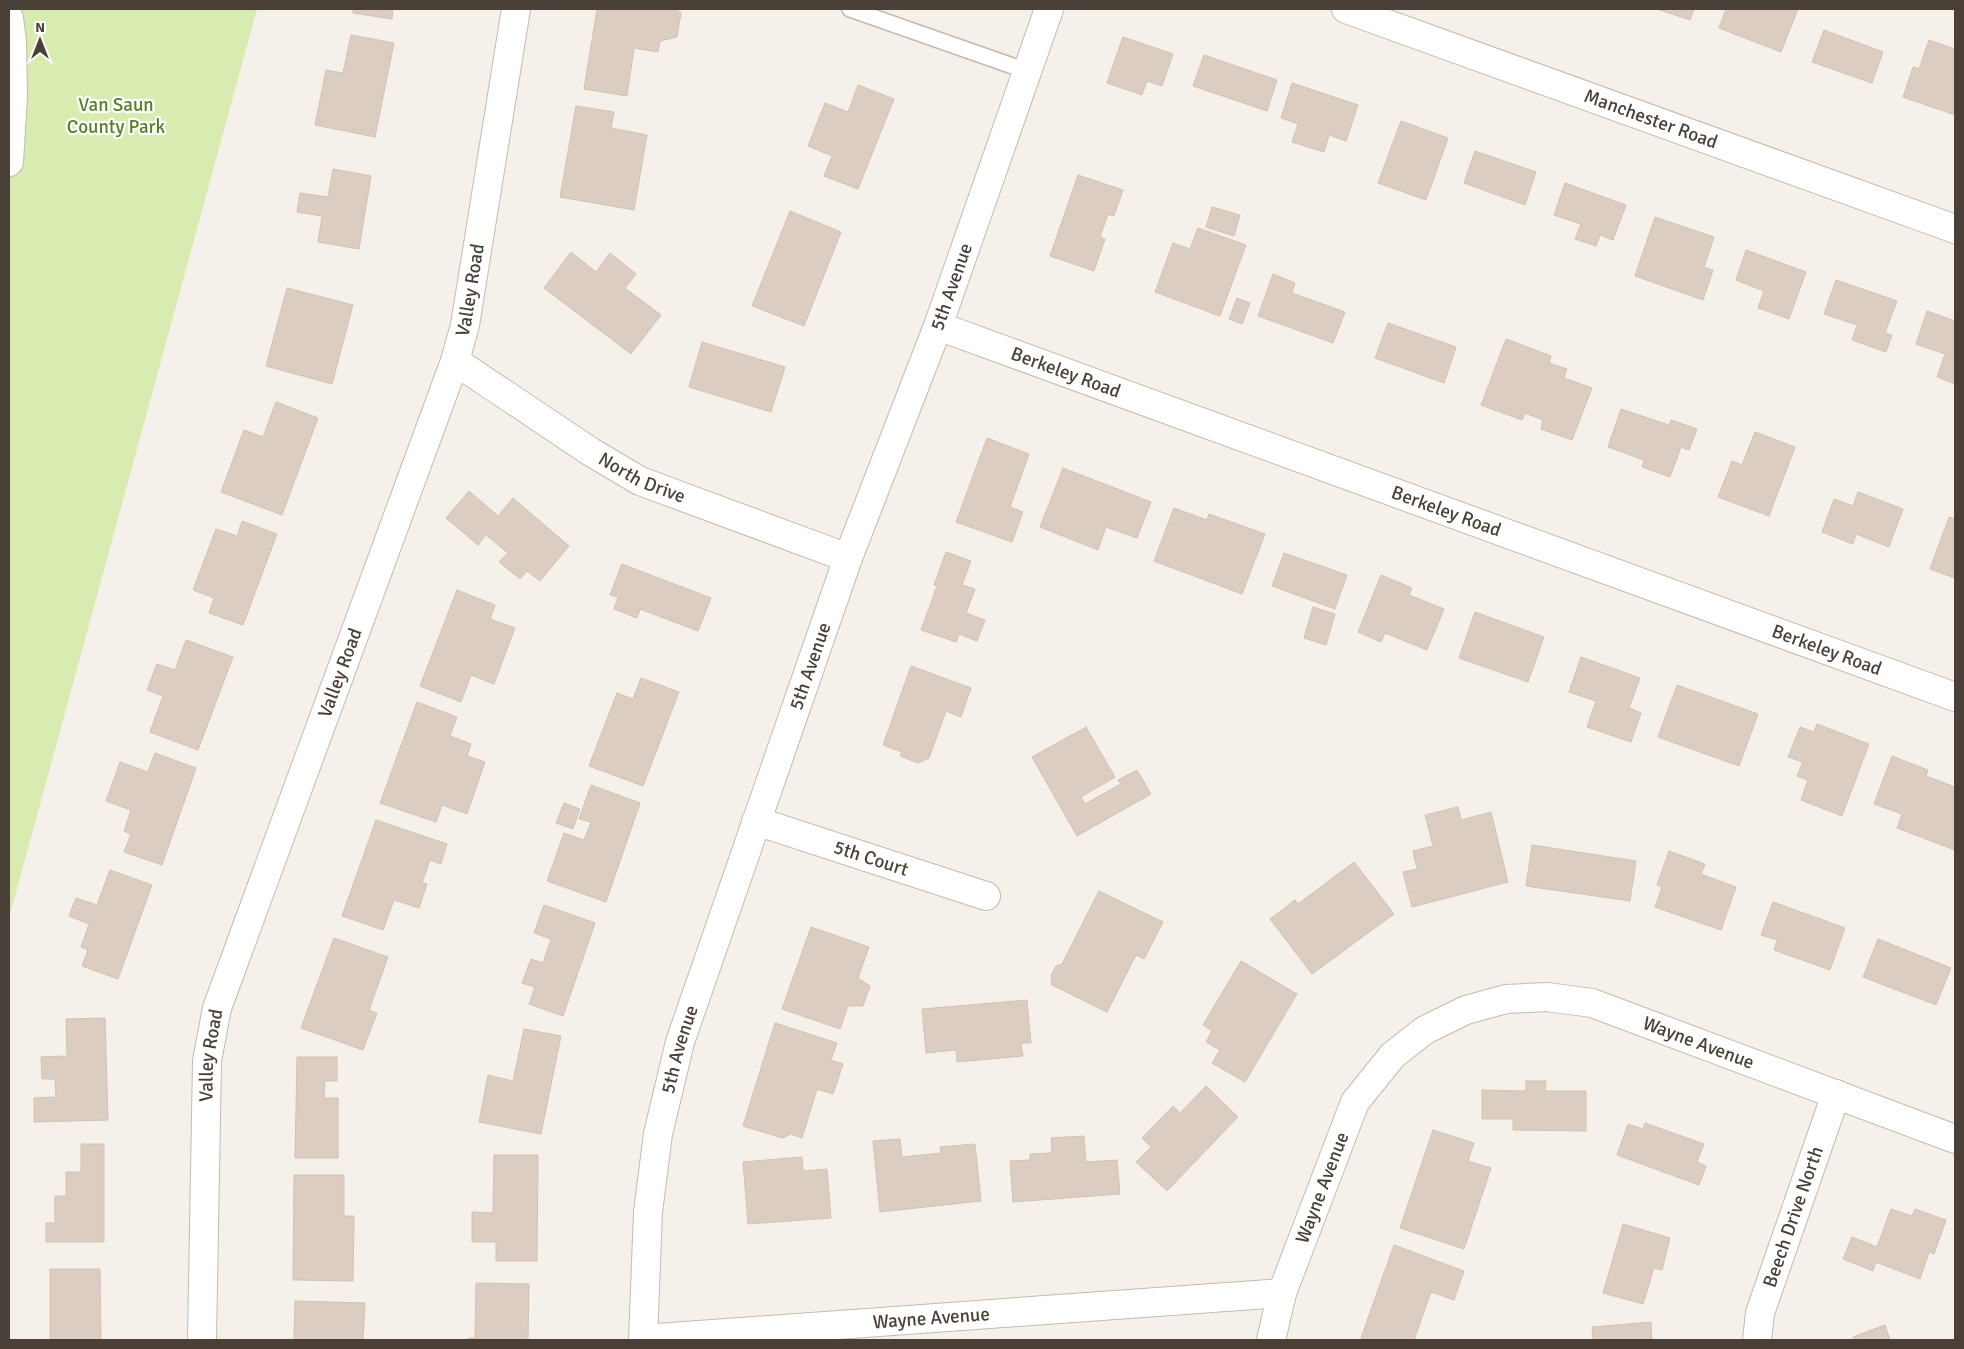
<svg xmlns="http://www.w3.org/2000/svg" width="1964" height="1349" font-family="Signika,sans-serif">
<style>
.green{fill:#d8ebb0}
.building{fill:#dbcdc1;stroke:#d3c2b1}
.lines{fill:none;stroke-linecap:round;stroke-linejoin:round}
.lane-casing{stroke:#c5baae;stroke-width:18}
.street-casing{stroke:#c5baae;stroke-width:30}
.lane{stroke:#fff;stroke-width:15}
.street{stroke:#fff;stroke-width:28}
.labels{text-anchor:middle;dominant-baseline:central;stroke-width:4.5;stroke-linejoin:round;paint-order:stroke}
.park-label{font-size:19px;fill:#538026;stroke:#fff}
.street-label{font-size:19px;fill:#4a4037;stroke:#fff}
</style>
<rect width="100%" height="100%" fill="#f5f0e9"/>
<polygon class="green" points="9,9 257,9 9,918"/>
<g class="building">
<polygon points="353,9 393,9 392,19 353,13"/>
<polygon points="597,9 675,9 681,13 677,37 660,41 658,52 634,48 627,96 584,89"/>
<polygon points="1657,9 1694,9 1690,20"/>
<polygon points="1726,9 1798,9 1781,52 1719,28"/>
<polygon points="1824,30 1883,52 1872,83 1812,62"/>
<polygon points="351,35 394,43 375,137 315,125 326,70 343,73"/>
<polygon points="1123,37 1173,54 1162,86 1147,81 1142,95 1107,83"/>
<polygon points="1929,40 1955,49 1955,115 1903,97 1913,67 1919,69"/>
<polygon points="1204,55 1277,80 1267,111 1193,86"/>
<polygon points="1292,83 1358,105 1346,141 1329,135 1324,152 1292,142 1298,124 1281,118"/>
<polygon points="858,85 894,99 858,189 824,176 832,156 808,146 825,103 848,112"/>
<polygon points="576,106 614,112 611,128 647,135 634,210 560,197"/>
<polygon points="1401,121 1448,138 1426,200 1378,183"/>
<polygon points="1475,151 1536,172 1525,205 1464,183"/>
<polygon points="333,169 371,176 359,249 318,242 322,216 297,212 300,193 328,197"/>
<polygon points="1078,175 1123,190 1114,216 1108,214 1100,237 1105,239 1094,271 1050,256"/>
<polygon points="1565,183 1626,205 1613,240 1600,235 1596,246 1575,239 1581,224 1554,215"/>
<polygon points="1212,207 1240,215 1234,236 1206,227"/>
<polygon points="790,211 841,232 804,326 752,306"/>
<polygon points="1655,217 1714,237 1704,267 1713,270 1703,300 1635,276"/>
<polygon points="1198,228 1246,245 1220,316 1155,292 1173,243 1190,249"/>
<polygon points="1746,250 1806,272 1789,319 1758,308 1764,291 1736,280"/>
<polygon points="571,252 596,272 610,253 636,274 625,288 661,315 631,354 544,288"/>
<polygon points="1273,274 1295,283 1292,293 1345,312 1333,343 1258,316"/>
<polygon points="1836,280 1897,301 1885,333 1892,335 1886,352 1852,340 1857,325 1824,314"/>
<polygon points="287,288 353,305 332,384 266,366"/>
<polygon points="1237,298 1250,303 1242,324 1229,319"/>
<polygon points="1927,311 1955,321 1955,384 1937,377 1945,354 1916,344"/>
<polygon points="1388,323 1456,347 1444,383 1375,358"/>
<polygon points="1506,339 1551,356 1549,363 1567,369 1564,378 1592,388 1572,440 1541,429 1543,420 1525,413 1522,420 1481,405"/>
<polygon points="702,342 785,367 771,412 689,387"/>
<polygon points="276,402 318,418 282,515 221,492 244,430 263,437"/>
<polygon points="1621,409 1669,425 1671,420 1697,429 1689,450 1681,447 1670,477 1642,467 1644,460 1608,447"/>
<polygon points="1755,432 1795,447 1769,516 1718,497 1732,461 1742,465"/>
<polygon points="987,438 1029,454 1010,507 1023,512 1012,542 956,522"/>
<polygon points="1063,468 1151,502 1137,538 1106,527 1098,550 1040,527"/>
<polygon points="469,491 498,516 513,498 569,546 540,581 527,571 520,579 499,562 508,553 486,535 478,545 446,518"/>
<polygon points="1858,492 1903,509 1889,547 1856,534 1853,544 1822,532 1834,499 1853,506"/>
<polygon points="1174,508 1207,520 1209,514 1265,534 1242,594 1154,561"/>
<polygon points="1949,517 1955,519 1955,578 1930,569"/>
<polygon points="242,521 277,534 243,625 209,613 214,598 193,590 216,529 237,536"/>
<polygon points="946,552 971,561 962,585 975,589 966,613 985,620 977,641 959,634 956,642 921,630 937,586 934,585"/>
<polygon points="1284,553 1347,575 1335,609 1272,586"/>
<polygon points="622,564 711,598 698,631 640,609 637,618 614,609 618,597 610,595"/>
<polygon points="1381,575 1412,588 1409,595 1444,609 1427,650 1385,633 1381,642 1358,632"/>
<polygon points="457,590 495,605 490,619 515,628 494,684 471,675 461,702 420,686"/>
<polygon points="1313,607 1335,614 1326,645 1304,638"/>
<polygon points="1475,612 1544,637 1528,682 1459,658"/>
<polygon points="186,640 233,657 198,750 150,732 163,696 147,690 157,664 175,670"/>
<polygon points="1581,657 1640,678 1629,708 1641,713 1631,742 1587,727 1596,701 1569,692"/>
<polygon points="911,666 971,688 961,717 946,711 929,758 918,763 900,756 902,752 883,745"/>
<polygon points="641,678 679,692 643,786 589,766 617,693 633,699"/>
<polygon points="1677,685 1758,714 1739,766 1658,737"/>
<polygon points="417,702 457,717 450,736 471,744 467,756 485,762 467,814 442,805 436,822 380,803"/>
<polygon points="1817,724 1869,744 1842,816 1801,800 1808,780 1797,776 1803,762 1788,757 1800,727 1814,732"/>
<polygon points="1086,727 1115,777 1081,797 1085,804 1121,784 1118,780 1137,770 1151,794 1077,836 1032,757"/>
<polygon points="155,753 196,768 162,865 124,852 131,834 124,831 131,810 106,801 120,762 148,772"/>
<polygon points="1892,756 1928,770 1926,776 1955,787 1955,850 1897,828 1902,814 1874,804"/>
<polygon points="591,785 640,803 606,902 547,881 564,833 584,840 591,822 579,819"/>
<polygon points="564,803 580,809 573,829 556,823"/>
<polygon points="1458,807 1461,820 1491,812 1508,882 1412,907 1403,872 1417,869 1413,851 1433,846 1425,815"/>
<polygon points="376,820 447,844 441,864 430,860 422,883 427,884 419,908 394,900 383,930 342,916"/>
<polygon points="1532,845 1636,861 1630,901 1526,886"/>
<polygon points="1669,851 1705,864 1701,874 1736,887 1721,930 1655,907 1662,887 1657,885"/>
<polygon points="1354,862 1394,914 1312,974 1270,919 1295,900 1298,904"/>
<polygon points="110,870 152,885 118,979 82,966 88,950 81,947 89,924 69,916 76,898 97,905"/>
<polygon points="1099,891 1163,922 1144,959 1136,955 1107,1012 1052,985 1051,976 1056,966 1062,964"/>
<polygon points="1773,902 1845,928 1830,970 1774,950 1777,940 1761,935"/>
<polygon points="544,905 595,923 563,1016 529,1004 535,987 522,983 531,959 543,963 551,939 534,933"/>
<polygon points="811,927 869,947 858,978 870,986 863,1006 848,1006 840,1029 782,1009"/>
<polygon points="334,938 388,957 369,1010 377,1013 363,1050 301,1028"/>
<polygon points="1878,939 1951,968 1936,1005 1863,977"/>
<polygon points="1241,961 1297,994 1245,1082 1212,1063 1220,1050 1206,1042 1212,1031 1203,1025"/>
<polygon points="1027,1000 1031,1043 1021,1043 1023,1056 957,1062 956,1050 926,1053 922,1009"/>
<polygon points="105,1018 108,1120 34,1122 34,1098 56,1097 55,1079 42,1079 41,1057 67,1056 66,1019"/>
<polygon points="775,1023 837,1043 831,1060 843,1064 833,1094 817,1089 802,1138 791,1134 782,1138 743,1126"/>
<polygon points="524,1029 561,1036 541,1134 479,1122 488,1075 513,1081"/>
<polygon points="297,1057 337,1057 337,1081 325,1081 324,1098 338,1098 338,1158 295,1158"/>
<polygon points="1526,1081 1546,1081 1545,1091 1586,1091 1586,1131 1513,1130 1513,1119 1482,1119 1482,1090 1526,1091"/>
<polygon points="1206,1086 1238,1117 1167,1191 1136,1162 1151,1147 1142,1138 1173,1106 1180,1113"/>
<polygon points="1645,1123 1704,1144 1697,1162 1706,1166 1699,1185 1617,1155 1628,1124 1643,1129"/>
<polygon points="1433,1130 1474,1143 1468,1161 1491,1168 1464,1249 1400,1228"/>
<polygon points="1084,1136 1086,1162 1117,1160 1120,1194 1013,1202 1010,1161 1030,1160 1030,1154 1052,1153 1051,1138"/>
<polygon points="900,1139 902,1157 941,1153 940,1147 975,1144 981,1201 880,1212 873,1141"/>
<polygon points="81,1144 104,1144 104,1242 46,1242 46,1223 55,1223 55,1196 66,1196 66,1172 81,1172"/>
<polygon points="494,1155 538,1155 537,1261 496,1261 496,1242 472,1242 472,1212 493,1213"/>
<polygon points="802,1157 803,1171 827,1169 831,1218 748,1224 743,1162"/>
<polygon points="294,1175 344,1175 344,1216 354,1216 353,1281 293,1280"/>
<polygon points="1891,1209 1912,1216 1915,1209 1946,1220 1934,1254 1929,1252 1920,1279 1876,1262 1873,1271 1843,1259 1852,1237 1877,1247"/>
<polygon points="1623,1224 1670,1238 1662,1270 1654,1268 1643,1304 1603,1293"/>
<polygon points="1394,1245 1464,1271 1454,1300 1431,1292 1414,1340 1366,1340 1361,1338"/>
<polygon points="50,1269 100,1269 101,1340 50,1340"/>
<polygon points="476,1283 529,1284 528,1340 468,1340 468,1338 475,1338"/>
<polygon points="295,1301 365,1303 363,1340 294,1340"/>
<polygon points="1651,1322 1652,1340 1593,1340 1592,1327"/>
<polygon points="1885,1325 1890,1340 1854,1340 1853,1337"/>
</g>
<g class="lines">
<defs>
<polyline id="lane" points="850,9 1027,71"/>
<g id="street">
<path id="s1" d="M1346,9L1955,229"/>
<polyline points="9,18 12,41 13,96 9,162"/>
<path id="s2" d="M938,326L1955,697"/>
<path id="s3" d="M455,361L591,452L640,481L848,558"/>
<path id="s4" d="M756,821L986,896"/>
<path id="s5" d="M643,1339L1282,1293"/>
<path id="s6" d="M202,1340L207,1061L217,1008L455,361L465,325L516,9"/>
<path id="s7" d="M643,1340L648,1212L658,1134L680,1042L848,558L938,326L1049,9"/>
<path id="s8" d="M1271,1340L1282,1293L1355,1102L1393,1055L1425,1030L1466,1010L1506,999L1547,997L1592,1003L1955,1139"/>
<path id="s9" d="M1757,1340L1760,1313L1836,1094"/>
</g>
</defs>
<use href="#lane" class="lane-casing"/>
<use href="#street" class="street-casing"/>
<use href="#lane" class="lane"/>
<use href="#street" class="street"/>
</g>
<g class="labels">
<g class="park-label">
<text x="116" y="105">Van Saun<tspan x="116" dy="22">County Park</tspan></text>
</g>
<g class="street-label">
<text stroke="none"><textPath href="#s1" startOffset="324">Manchester Road</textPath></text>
<text stroke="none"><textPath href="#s7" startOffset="1104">5th Avenue</textPath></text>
<text stroke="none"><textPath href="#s6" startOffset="1095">Valley Road</textPath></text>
<text stroke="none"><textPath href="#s2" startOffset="136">Berkeley Road</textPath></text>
<text stroke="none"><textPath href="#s3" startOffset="221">North Drive</textPath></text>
<text stroke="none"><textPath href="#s2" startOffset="541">Berkeley Road</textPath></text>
<text stroke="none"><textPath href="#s2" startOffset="946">Berkeley Road</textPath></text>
<text stroke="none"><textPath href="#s7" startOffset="699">5th Avenue</textPath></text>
<text stroke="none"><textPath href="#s6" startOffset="690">Valley Road</textPath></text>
<text stroke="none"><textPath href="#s4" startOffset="121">5th Court</textPath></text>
<text stroke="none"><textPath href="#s8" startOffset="641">Wayne Avenue</textPath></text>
<text stroke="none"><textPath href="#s7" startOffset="294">5th Avenue</textPath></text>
<text stroke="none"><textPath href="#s6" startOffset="285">Valley Road</textPath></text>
<text stroke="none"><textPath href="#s8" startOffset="161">Wayne Avenue</textPath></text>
<text stroke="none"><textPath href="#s9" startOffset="129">Beech Drive North</textPath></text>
<text stroke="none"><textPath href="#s5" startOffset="289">Wayne Avenue</textPath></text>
</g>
</g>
<rect width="1964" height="1349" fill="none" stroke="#4a4037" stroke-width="20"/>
<g transform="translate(40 40)" stroke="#ffffff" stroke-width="4" paint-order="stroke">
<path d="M0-4L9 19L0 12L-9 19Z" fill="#4a4037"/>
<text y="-8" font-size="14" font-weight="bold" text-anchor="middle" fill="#4a4037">N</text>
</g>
</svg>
